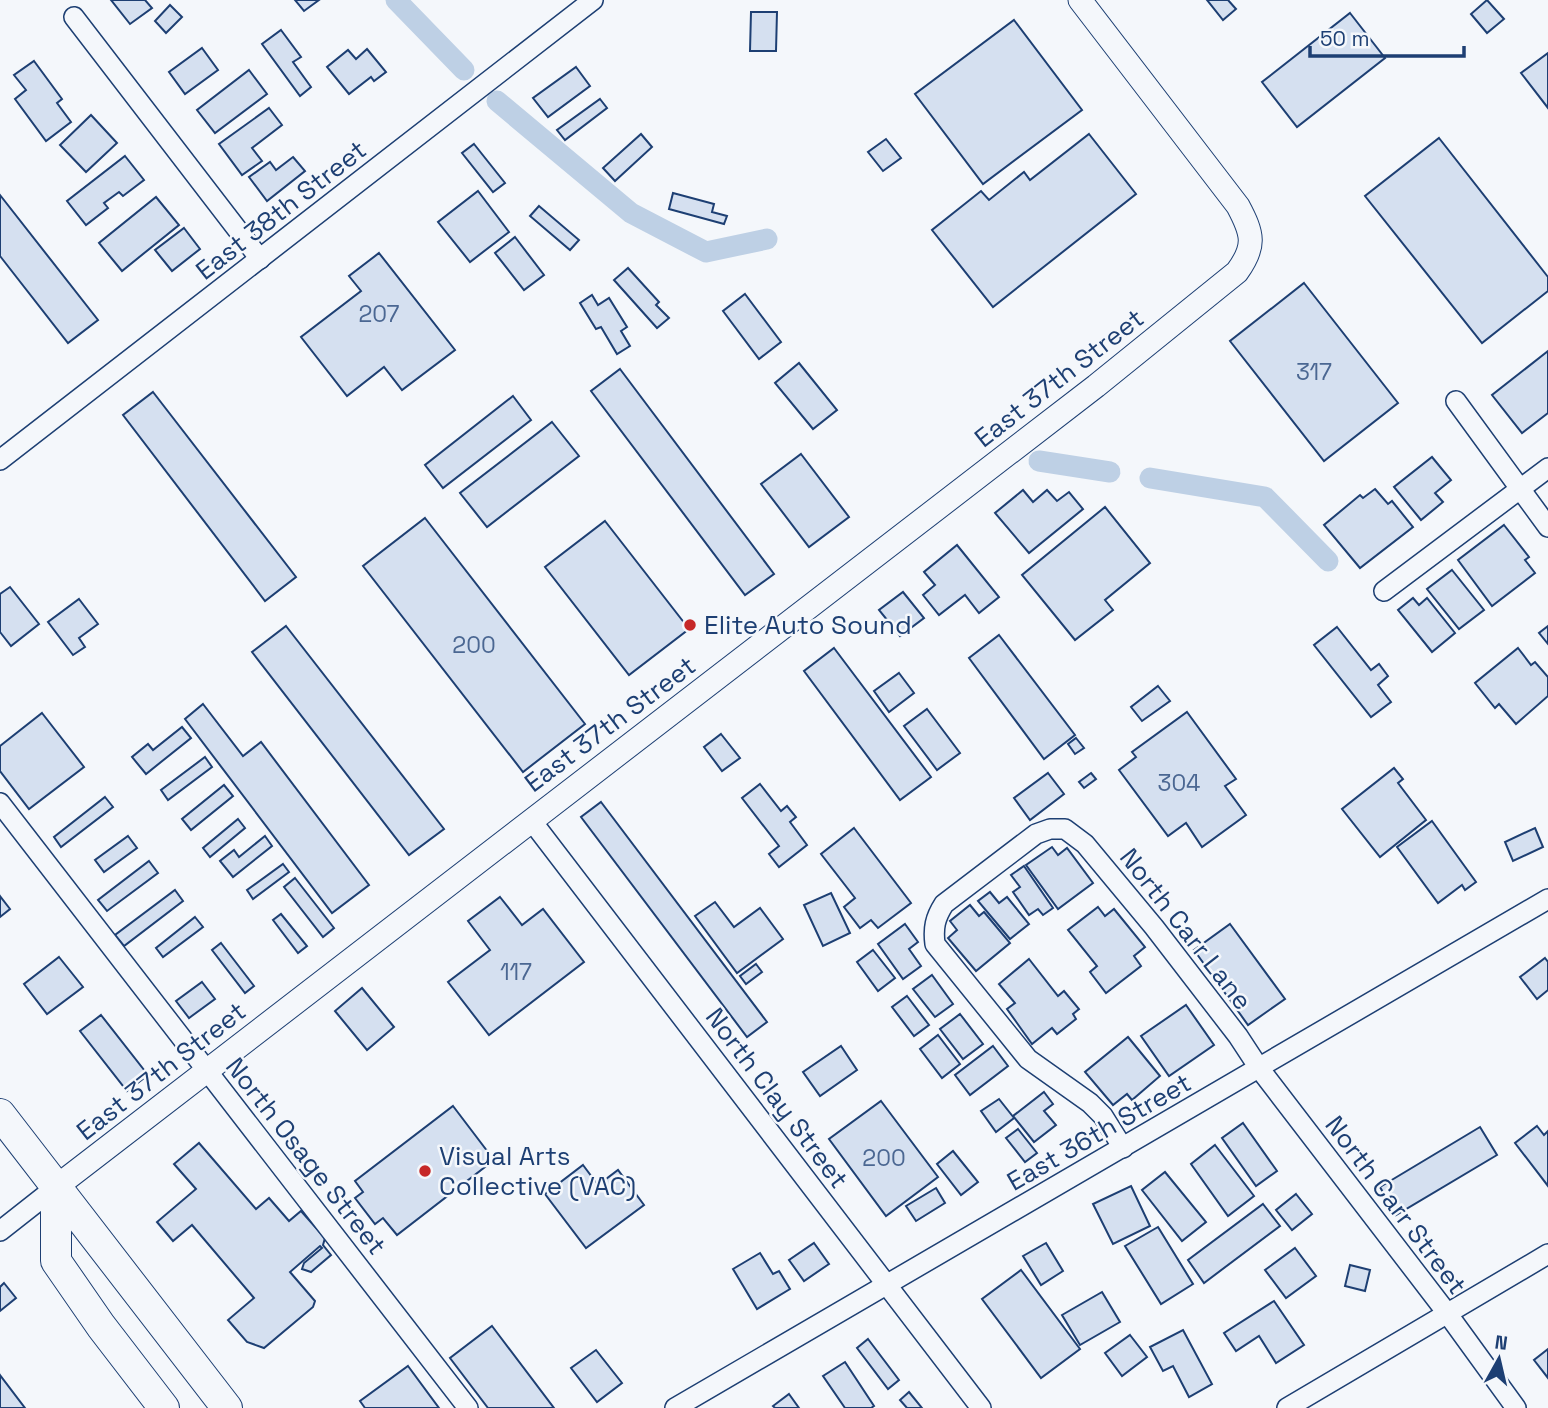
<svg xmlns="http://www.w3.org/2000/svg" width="1548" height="1408" font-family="'Space Grotesk',sans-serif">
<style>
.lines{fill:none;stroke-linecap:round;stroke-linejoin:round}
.canal{stroke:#bed0e5;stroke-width:21}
.building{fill:#d5e0f0;stroke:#1d3f73;stroke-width:2}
.minor-casing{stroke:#1d3f73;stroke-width:22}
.tertiary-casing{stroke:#1d3f73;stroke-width:25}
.primary-casing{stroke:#1d3f73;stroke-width:32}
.minor{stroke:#f4f7fb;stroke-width:19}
.tertiary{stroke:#f4f7fb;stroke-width:23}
.primary{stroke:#f4f7fb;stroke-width:30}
.poi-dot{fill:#c62828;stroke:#f4f7fb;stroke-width:2.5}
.labels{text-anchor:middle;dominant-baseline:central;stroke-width:5;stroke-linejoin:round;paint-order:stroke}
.number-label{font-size:23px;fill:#4b6792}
.street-label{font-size:26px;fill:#1d3f73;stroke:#f4f7fb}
.poi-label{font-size:26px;fill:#1d3f73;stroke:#f4f7fb;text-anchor:start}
</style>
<rect width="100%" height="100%" fill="#f4f7fb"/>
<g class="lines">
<g class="canal">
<polyline points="396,0 464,70"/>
<polyline points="497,101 631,213 706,252 767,239"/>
<polyline points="1039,461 1110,472"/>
<polyline points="1150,478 1265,497 1328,561"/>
</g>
</g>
<g class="building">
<polygon points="111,0 145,0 152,8 130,24"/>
<polygon points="295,0 319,0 304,11"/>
<polygon points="1207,0 1228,0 1236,9 1223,20"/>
<polygon points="1487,0 1504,19 1487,33 1471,14"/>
<polygon points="170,5 182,17 166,33 155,21"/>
<polygon points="751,12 777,12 776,51 750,51"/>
<polygon points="1350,13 1385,58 1297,127 1262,82"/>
<polygon points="1014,20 1082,110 983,184 915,94"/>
<polygon points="281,30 301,57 293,62 311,87 300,96 262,44"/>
<polygon points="202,48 218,70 185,94 169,72"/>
<polygon points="367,49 386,72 374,81 371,77 349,94 327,67 348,50 356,59"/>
<polygon points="1548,53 1548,108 1521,73"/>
<polygon points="34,61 62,99 57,103 71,122 46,141 15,99 26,90 14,75"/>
<polygon points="576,67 590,86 548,117 533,98"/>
<polygon points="249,70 267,94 215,133 197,110"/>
<polygon points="600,99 607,108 565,140 557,130"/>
<polygon points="269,108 282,125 252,148 262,161 242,175 219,144"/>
<polygon points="91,115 117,143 86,172 60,145"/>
<polygon points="641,134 652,147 615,181 603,168"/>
<polygon points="1089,134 1136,194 993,307 932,230 981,191 989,200 1024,172 1030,180"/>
<polygon points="1439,138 1548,277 1548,291 1482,343 1365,196"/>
<polygon points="886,139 901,158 883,171 868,152"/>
<polygon points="474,144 505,183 493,192 462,153"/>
<polygon points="125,156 144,180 123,196 119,192 104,203 108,208 86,225 67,201"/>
<polygon points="293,157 305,171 267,201 249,177 270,162 276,170"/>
<polygon points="478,191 509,232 470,262 438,222"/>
<polygon points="673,193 714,204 712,212 727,216 724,224 669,209"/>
<polygon points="0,195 98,320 68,343 0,256"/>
<polygon points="156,197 179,225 122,271 99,243"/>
<polygon points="539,206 579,240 570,250 530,216"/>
<polygon points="184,228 200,249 172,271 155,250"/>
<polygon points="515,237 544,275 524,290 495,253"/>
<polygon points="379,253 455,350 402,390 384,367 347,396 301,337 361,291 349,276"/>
<polygon points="628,268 659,302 656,305 669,318 657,328 614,280"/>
<polygon points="1304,283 1398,403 1324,461 1230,341"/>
<polygon points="745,294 781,342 759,359 723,311"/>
<polygon points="592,295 598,305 609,298 627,327 621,331 630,346 617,354 601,327 596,329 580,303"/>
<polygon points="1548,351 1548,413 1522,433 1492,395"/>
<polygon points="799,363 837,410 813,429 775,383"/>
<polygon points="620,369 774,574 745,595 591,391"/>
<polygon points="153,392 296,577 265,601 123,415"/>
<polygon points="513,396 531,420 443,488 425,465"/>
<polygon points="552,422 579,456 487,527 460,493"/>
<polygon points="801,454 849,517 809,547 761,484"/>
<polygon points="1432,457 1451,480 1435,493 1443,502 1421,520 1394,487"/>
<polygon points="1375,489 1388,504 1392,501 1413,527 1360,568 1324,525 1360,495 1363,498"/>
<polygon points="1023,490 1033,502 1047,490 1057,501 1069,492 1083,509 1029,553 995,513"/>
<polygon points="1105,507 1150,563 1105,600 1113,610 1075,640 1022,575"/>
<polygon points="425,518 585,724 523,772 363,566"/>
<polygon points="605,521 689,629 629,675 545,567"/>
<polygon points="1504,525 1529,557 1525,560 1535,573 1492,606 1458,560"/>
<polygon points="957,545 999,597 979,613 965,595 939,615 923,595 935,585 924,572"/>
<polygon points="1452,570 1484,610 1459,629 1427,589"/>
<polygon points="10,587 39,624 11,646 0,632 0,594"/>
<polygon points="903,592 924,618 900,636 879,610"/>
<polygon points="1413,598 1419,605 1427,598 1455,633 1432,652 1398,610"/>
<polygon points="79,599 98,624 79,638 85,647 73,655 48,622"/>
<polygon points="286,626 444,829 409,855 252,652"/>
<polygon points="1548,626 1548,644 1539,633"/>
<polygon points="1337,627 1371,670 1379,664 1388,676 1378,685 1391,702 1371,717 1314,645"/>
<polygon points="999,635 1075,735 1044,759 969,658"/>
<polygon points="834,648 931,777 900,800 804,671"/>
<polygon points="1518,648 1531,665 1535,662 1548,677 1548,696 1516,724 1499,704 1495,708 1475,683"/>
<polygon points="899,673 914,693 889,712 874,691"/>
<polygon points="1158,686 1170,701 1142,721 1131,707"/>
<polygon points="203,704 243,756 261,742 369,885 332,913 185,719"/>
<polygon points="927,709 960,753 937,770 904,726"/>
<polygon points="1187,712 1236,779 1225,786 1246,815 1202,847 1186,823 1168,836 1119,770 1136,757 1132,752"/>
<polygon points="42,713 84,767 29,809 0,771 0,746"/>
<polygon points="182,727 191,738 146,774 132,757 148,744 153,750"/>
<polygon points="721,734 740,758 722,771 704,747"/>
<polygon points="1076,738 1084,748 1075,754 1068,744"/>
<polygon points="205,757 212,767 168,800 161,790"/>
<polygon points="1394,768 1403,779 1398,783 1426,820 1380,857 1342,809"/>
<polygon points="1048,773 1064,794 1030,820 1014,798"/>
<polygon points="1091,773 1096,779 1084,788 1079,782"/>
<polygon points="760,784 781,811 787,806 796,817 790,822 807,845 779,867 769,854 779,846 742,798"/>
<polygon points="224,785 233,796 191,830 182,819"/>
<polygon points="105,797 113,807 61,847 54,837"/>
<polygon points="601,802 767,1022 747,1037 581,817"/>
<polygon points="238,819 245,828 210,857 203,848"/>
<polygon points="1432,821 1476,882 1465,890 1462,885 1438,903 1397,847"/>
<polygon points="854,828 911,903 878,928 871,920 860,928 844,907 855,898 821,854"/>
<polygon points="1535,828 1543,847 1513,861 1505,842"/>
<polygon points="128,836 137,848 104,872 95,860"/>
<polygon points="265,836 272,846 233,877 220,861 234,850 239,857"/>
<polygon points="1052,847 1058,855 1067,848 1093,883 1058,909 1026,865"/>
<polygon points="149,861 158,873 107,911 98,900"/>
<polygon points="283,864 289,872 253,899 247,890"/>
<polygon points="1024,866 1053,908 1043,915 1038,909 1029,915 1013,892 1020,887 1011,875"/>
<polygon points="295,878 334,928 323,937 284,887"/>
<polygon points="175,890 183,901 124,946 115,935"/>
<polygon points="990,892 999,903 1007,897 1029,924 1010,939 978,901"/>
<polygon points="831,893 850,933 823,946 804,905"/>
<polygon points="0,896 10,909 0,917"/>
<polygon points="500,897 522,925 543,909 584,962 489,1035 448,982 490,950 468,921"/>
<polygon points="715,902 734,927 760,908 783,939 737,973 695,916"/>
<polygon points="970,905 979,916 984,912 1010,943 976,971 948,938 957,930 950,921"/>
<polygon points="1098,907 1105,916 1114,909 1145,947 1134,956 1141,966 1106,993 1090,972 1097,966 1068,930"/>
<polygon points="281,914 307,946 298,953 273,920"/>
<polygon points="195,917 203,927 163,957 156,948"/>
<polygon points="905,924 918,942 909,949 921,966 903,979 878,944"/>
<polygon points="1230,924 1285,999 1248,1025 1194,950"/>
<polygon points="221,943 254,986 245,993 212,950"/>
<polygon points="873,950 895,978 878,991 857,962"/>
<polygon points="59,957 83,987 47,1014 24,984"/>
<polygon points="1545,958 1548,962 1548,990 1537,999 1520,977"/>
<polygon points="1029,959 1058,996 1064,991 1079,1009 1073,1014 1076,1019 1057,1034 1052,1028 1032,1044 1007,1009 1015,1003 999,984"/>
<polygon points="756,964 762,972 746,984 740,976"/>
<polygon points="932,975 953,1004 935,1017 913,989"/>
<polygon points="202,982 215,999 189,1018 176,1001"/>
<polygon points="362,988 394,1027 367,1050 335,1011"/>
<polygon points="907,996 929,1025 914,1036 892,1007"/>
<polygon points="1186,1005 1214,1045 1169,1076 1141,1036"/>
<polygon points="960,1014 983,1044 963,1059 940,1029"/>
<polygon points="101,1015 148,1075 127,1091 80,1031"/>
<polygon points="938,1035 960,1064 942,1078 920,1049"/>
<polygon points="1128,1037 1160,1076 1132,1100 1127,1094 1113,1105 1085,1072"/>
<polygon points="841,1046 857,1070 820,1096 803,1072"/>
<polygon points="993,1046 1008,1066 970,1095 955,1075"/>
<polygon points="1044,1092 1053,1104 1044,1111 1056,1125 1034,1142 1013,1116"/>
<polygon points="999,1099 1014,1118 996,1132 981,1111"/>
<polygon points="881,1101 938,1177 886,1216 829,1139"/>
<polygon points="453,1106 494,1160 397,1235 383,1218 375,1224 355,1198 363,1192 355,1181"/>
<polygon points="1243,1123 1277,1171 1256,1186 1222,1138"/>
<polygon points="1537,1126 1544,1135 1548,1131 1548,1186 1515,1143"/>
<polygon points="1480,1127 1497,1155 1396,1215 1380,1187"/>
<polygon points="1018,1129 1037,1153 1025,1162 1006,1138"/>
<polygon points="199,1143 256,1209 269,1198 289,1221 301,1211 325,1238 323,1245 331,1255 311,1272 302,1269 304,1263 322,1248 320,1246 290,1272 315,1301 313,1307 264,1348 247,1342 228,1320 254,1298 192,1225 173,1241 157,1222 196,1189 174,1164"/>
<polygon points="1215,1145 1254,1196 1228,1216 1191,1164"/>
<polygon points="953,1151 978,1182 961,1195 937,1164"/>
<polygon points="583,1165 598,1185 618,1170 644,1205 586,1248 545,1194"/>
<polygon points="1165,1172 1206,1222 1182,1241 1142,1190"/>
<polygon points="1131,1186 1150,1226 1113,1244 1093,1204"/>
<polygon points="936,1188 945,1203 916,1221 906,1206"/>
<polygon points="1296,1194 1312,1214 1292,1230 1276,1210"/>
<polygon points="1263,1204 1280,1226 1204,1283 1188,1260"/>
<polygon points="1158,1227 1193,1284 1161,1304 1125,1246"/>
<polygon points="814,1243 829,1264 804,1281 789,1260"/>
<polygon points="1046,1243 1063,1271 1041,1285 1023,1256"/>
<polygon points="1295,1248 1316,1276 1286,1298 1265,1270"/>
<polygon points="760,1253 773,1274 779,1271 790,1289 757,1309 733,1269"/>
<polygon points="1350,1265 1370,1270 1365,1291 1345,1286"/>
<polygon points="1021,1270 1080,1349 1041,1378 982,1299"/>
<polygon points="4,1283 16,1298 0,1311 0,1287"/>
<polygon points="1102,1292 1120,1322 1080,1345 1062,1315"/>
<polygon points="1274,1301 1304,1345 1276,1363 1259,1336 1236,1351 1224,1333"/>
<polygon points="492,1326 554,1408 488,1408 450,1358"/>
<polygon points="1183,1330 1212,1384 1189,1397 1173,1366 1163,1371 1150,1347"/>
<polygon points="1130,1335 1147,1357 1122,1376 1105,1353"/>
<polygon points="868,1339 899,1380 888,1389 857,1348"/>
<polygon points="1548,1349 1548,1378 1534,1360"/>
<polygon points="596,1350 622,1383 597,1402 571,1368"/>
<polygon points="845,1362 874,1406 871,1408 845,1408 823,1376"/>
<polygon points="408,1366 439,1408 365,1408 360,1401"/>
<polygon points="0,1375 25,1408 0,1408"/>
<polygon points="909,1392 922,1408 907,1408 900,1400"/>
<polygon points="789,1394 799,1408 775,1408 773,1406"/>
</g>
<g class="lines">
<defs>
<g id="minor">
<polyline points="74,17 260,259"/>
<polyline points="1456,401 1548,527"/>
<polyline points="0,460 593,0"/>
<polyline points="1384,591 1548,468"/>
<polyline points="0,803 468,1408"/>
<polyline points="531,820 981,1408"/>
<path d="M1123,1148L1103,1116L1090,1103L1028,1059L935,944C933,928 935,918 944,904L1036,834L1050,829H1065L1085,844L1154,927L1238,1036L1259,1068L1447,1313L1516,1408"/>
<polyline points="0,1231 56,1187"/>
<polyline points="675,1408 1548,899"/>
<polyline points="1287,1408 1548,1254"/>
</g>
<path id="tertiary" d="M56,1187L1096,386L1237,272C1256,246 1253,234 1238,206L1080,0"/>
<g id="primary">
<polyline points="0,1114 227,1408"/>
<polyline points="56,1187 56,1261 101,1326 164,1408"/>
</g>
</defs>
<use href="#minor" class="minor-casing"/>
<use href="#tertiary" class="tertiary-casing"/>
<use href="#primary" class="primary-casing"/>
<use href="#minor" class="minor"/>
<use href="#tertiary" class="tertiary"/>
<use href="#primary" class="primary"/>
</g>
<g class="poi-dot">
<circle cx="690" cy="625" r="7"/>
<circle cx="425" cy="1171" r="7"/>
</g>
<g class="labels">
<g class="number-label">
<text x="379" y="314">207</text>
<text x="1314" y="372">317</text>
<text x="474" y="645">200</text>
<text x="1179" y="783">304</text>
<text x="516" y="972">117</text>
<text x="884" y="1158">200</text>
</g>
<g class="street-label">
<text transform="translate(281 210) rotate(-38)">East 38th Street</text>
<text transform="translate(1059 378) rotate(-38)">East 37th Street</text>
<text transform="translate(610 724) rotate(-37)">East 37th Street</text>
<text transform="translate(1186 929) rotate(52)">North Carr Lane</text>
<text transform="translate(161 1071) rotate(-38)">East 37th Street</text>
<text transform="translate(777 1098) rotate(53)">North Clay Street</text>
<text transform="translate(1099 1132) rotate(-30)">East 36th Street</text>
<text transform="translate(306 1156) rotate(52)">North Osage Street</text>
<text transform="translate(1396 1205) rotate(53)">North Carr Street</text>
</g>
<g class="poi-label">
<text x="704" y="625">Elite Auto Sound</text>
<text x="439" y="1156">Visual Arts<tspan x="439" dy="30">Collective (VAC)</tspan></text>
</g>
</g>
<g transform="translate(1499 1359) rotate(8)" stroke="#f4f7fb" stroke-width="5" paint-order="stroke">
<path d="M0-5L12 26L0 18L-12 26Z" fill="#1d3f73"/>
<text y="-10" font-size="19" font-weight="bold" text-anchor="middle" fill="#1d3f73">N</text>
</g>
<path d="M1310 46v10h154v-10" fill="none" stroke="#1d3f73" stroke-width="3.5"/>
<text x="1320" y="46" font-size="21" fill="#1d3f73" stroke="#f4f7fb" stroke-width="5" paint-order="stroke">50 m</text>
</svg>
